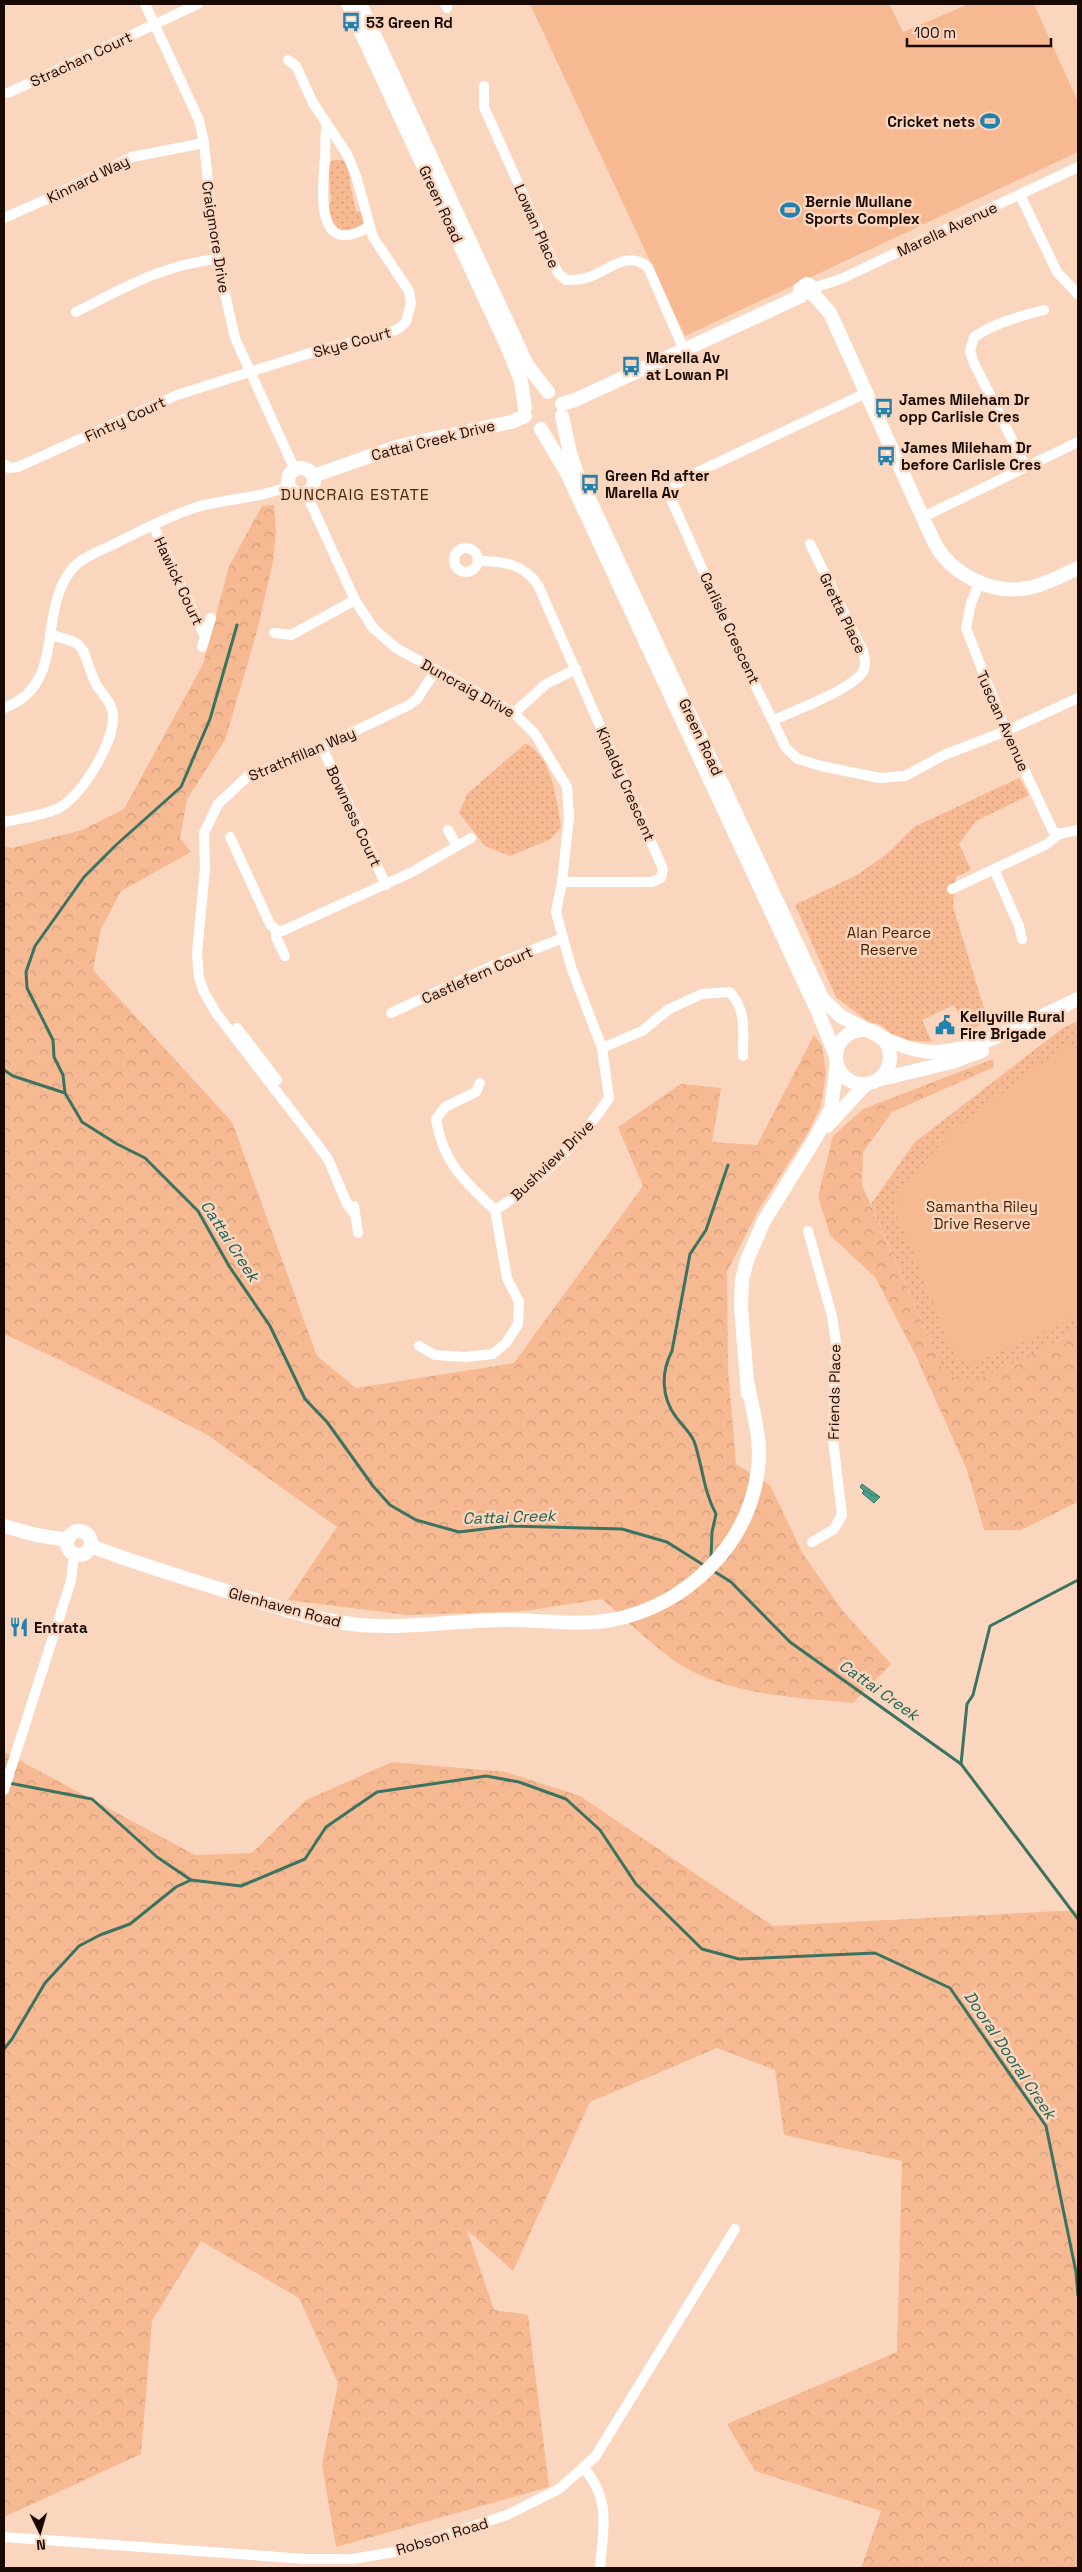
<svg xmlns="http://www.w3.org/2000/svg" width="1082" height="2572" font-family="'Space Grotesk',sans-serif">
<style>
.forest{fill:url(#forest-crowns)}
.park{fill:url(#park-dots)}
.garden{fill:#f6b992}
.water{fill:url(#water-waves);stroke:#3b7361}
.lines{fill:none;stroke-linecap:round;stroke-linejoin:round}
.stream{stroke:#3b7361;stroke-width:3}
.street{stroke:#fff;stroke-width:10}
.secondary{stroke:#fff;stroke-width:14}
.labels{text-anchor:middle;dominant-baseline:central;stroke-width:5;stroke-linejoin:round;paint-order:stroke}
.poi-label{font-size:15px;font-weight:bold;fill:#180902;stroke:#fbd6bf;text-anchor:start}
.street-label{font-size:15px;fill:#180902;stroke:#fbd6bf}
.park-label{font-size:15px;fill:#492202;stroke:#fbd6bf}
.neighbourhood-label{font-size:16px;letter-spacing:1px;fill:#49260d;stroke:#fbd6bf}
.water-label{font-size:16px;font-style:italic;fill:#206353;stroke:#fbd6bf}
</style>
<defs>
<pattern id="forest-crowns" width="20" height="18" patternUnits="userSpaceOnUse" patternTransform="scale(1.25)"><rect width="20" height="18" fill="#f6b992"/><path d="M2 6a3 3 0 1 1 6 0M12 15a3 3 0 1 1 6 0" fill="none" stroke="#d29e7c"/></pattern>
<pattern id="park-dots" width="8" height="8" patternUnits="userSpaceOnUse" patternTransform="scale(1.25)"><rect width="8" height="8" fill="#f6b992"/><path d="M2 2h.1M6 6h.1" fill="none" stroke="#d29e7c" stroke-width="1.8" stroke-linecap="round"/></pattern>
<pattern id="water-waves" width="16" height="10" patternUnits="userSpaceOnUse" patternTransform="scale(1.25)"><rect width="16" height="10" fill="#4aa18a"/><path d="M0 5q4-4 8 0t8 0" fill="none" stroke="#3d816f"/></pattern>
</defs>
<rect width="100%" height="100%" fill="#fbd6bf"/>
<g class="forest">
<path d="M274,505L276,531L273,562L256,635L225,740L187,799L180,838L191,852L121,891L101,929L93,970L232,1122L317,1356L356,1388L514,1363L643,1186L618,1127L681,1084L721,1088L712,1142L757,1145L814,1035L822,1046L826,1073L821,1106L807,1134L756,1214L727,1272L728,1370L736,1464L770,1485L803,1554L842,1610L891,1664L853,1703C796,1698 719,1694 672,1659C648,1641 625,1619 602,1599L524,1611L407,1615L288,1600L337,1527L206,1434L60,1360L4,1334V846L12,848L82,830L124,809L203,664L229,566L262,506Z"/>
<polygon points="993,1059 994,1067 892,1112 863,1152 862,1185 945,1374 1057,1342 1078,1327 1078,1502 1021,1530 984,1530 967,1470 916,1356 875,1277 830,1235 818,1196 833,1136 863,1109"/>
<polygon points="4,1752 195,1855 252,1853 306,1800 392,1762 506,1772 580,1796 773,1926 1078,1910 1078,2568 861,2568 881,2511 755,2471 727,2424 897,2352 902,2161 784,2135 775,2070 717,2048 590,2102 513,2271 467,2230 494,2310 528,2315 549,2487 336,2547 322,2465 338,2383 299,2298 201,2241 152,2321 141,2454 4,2517"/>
</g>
<g class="park">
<polygon points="334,160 342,160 349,165 350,183 356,211 361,212 364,218 361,229 340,232 331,225 327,208 331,202 328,164"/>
<path d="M526,743C553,759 556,798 561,827L551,839L510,856L485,846L459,813L467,794Z"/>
<polygon points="1019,778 1029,795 976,821 959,844 971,870 956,877 953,907 988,1021 968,1031 954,1005 922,1020 932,1042 899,1040 881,1025 867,1021 836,997 795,905 857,875 887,854 914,827"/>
<polygon points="1078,1021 1078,1327 1057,1342 970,1383 945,1374 871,1204 915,1142 1063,1028"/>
</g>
<g class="garden">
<polygon points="530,4 889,4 903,32 969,4 1034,4 1078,102 1078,152 685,336"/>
<polygon points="1071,1042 1078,1060 1078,1309 1062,1324 972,1364 956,1360 897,1213 897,1193 954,1129"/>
</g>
<polygon class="water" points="862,1484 880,1497 874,1503 862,1493 864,1491 860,1487"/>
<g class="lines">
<g class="stream">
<polyline points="4,1070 13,1076 65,1093 82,1122 117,1144 145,1158 198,1211 229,1266 270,1326 305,1399 327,1422 373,1486 390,1505 416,1520 459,1532 509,1526 622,1529 667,1542 705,1566"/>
<polyline points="65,1093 63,1075 54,1057 53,1040 27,988 26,972 35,946 84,877 116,845 181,787 210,719 237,625"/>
<path d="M711,1559L712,1532L716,1514C703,1490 703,1467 694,1441C690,1432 681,1424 676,1417C661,1397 661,1372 672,1351L690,1254L706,1230L728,1165"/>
<polyline points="712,1570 731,1582 790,1642 961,1764 1078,1919"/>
<polyline points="961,1764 967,1704 973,1695 990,1626 1078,1580"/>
<polyline points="9,1783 92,1799 157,1857 191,1880 241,1886 305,1859 326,1827 377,1792 486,1776 519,1782 566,1799 600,1830 636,1884 702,1949 739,1959 875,1953 950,1988 1046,2126 1076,2272 1078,2296"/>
<polyline points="4,2049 12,2039 45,1983 79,1946 100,1935 130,1924 176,1887 191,1880"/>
</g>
<g class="street">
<polyline points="145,4 199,120 204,143 215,250 235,338 295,470"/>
<polyline points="445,4 447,8"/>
<path d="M484,86V107L558,273L566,280C573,280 580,280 586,278C608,272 626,249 648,267L684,350"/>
<polyline points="8,93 198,4"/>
<path d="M327,125C324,137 326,147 325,160C322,191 315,260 370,226"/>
<polyline points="1020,195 1057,272 1078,294"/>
<polyline points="4,218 49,198 132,157 204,143"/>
<polyline points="814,288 843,278 1078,167"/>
<path d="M76,312C124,288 162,265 217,259"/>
<polyline points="866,393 687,477 673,487 672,501 740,654 786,748 798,759 821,766 880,778 905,776 944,755 1006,731 1078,698"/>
<polyline points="4,464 9,468 18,467 177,395 316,351 386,334 398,329 406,322 411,303 409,291 373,237 356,176 347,154 313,103 296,66 288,60"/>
<path d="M1025,466L973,361L970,351L974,337C995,323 1020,316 1044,310"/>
<path d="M306,493L355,600L373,628L396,648L514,713L535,734L567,787L569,817L562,882L556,912L571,967L602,1048L609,1098C582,1140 537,1184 495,1210"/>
<polyline points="923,517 1078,442"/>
<polyline points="153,525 205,637"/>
<circle cx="466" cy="560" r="12"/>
<path d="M479,561C503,561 524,564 538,585L663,869L661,878L652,882H562"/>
<polyline points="980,582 971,603 966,628 1006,731 1053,831 1059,834 1078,830"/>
<polyline points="274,633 291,635 355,600"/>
<polyline points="202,647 211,618"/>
<path d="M4,708C68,684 36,613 72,569C82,557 100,551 114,544C141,531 168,516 197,507C227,498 259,499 289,486"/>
<polyline points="514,713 546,684 576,669"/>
<path d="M774,720C796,710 848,691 862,673C867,667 865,658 863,651L810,544"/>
<polyline points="322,747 386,885"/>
<path d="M4,822C22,818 42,816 59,808C82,796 115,741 113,715C112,701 100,693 95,682C79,648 92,644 50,635"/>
<polyline points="448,830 457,846"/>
<polyline points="230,837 270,924 276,930 282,931 412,872 471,838"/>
<polyline points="994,869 1019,926 1022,939"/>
<polyline points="952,889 1047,844 1059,834"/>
<polyline points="276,930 276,937 285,956"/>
<polyline points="391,1013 496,964 563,938"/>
<polyline points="237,1028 277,1080"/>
<path d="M602,1048L642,1031L669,1009L702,994L730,992C747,1011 743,1032 743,1056"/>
<path d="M480,1083L476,1092L445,1107L436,1119C443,1163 464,1181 495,1210"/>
<polyline points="354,1206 358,1233"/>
<polyline points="354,1213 348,1206 328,1159 317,1144 216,1013 204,992 199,978 197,953 205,868 204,833 218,804 247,777 322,747 409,705 417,699 436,670"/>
<polyline points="808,1231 832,1316 836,1343 833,1440 842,1515 834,1529 812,1542"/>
<polyline points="419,1346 435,1355 465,1357 493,1354 506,1343 518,1324 519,1302 507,1278 495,1210"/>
<polyline points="4,1790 71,1581 74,1554"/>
<path d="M583,2467C612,2500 603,2528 600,2568"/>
<polyline points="4,2537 306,2559 353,2559 394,2552 507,2515 559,2489 595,2457 735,2229"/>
</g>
<g class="secondary">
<polyline points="348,4 508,348 521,381 525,408"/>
<polyline points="360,4 527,365 548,392"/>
<path d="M814,295L830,313L934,542C951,574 991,595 1028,588C1045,585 1063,575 1078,568"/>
<polyline points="801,296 800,289 807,284 814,288 814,295"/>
<polyline points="562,404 575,400 801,296"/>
<polyline points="562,416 570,453 576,471 822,998 840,1016 873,1033"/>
<polyline points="541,429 568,475 818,1012 836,1056"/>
<circle cx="301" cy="481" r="13"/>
<polyline points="313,476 399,446 511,422 525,416"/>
<circle cx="863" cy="1057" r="27"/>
<path d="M878,1036C896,1043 914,1052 934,1052C976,1052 1039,1017 1078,999"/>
<polyline points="877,1080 952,1062 982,1051"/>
<polyline points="827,1126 866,1084"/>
<polyline points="748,1394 741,1308 742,1280 747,1260 764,1221 816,1137 831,1109 837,1063"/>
<polyline points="4,1526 36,1535 68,1540"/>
<circle cx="79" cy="1543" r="12"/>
<path d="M91,1546C134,1563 179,1576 223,1590C268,1604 312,1620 359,1625C408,1629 458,1620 507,1620C542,1620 578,1626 612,1620C687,1605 749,1545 758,1469C762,1441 753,1412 748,1385"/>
</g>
</g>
<defs>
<symbol id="bus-bare" viewBox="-9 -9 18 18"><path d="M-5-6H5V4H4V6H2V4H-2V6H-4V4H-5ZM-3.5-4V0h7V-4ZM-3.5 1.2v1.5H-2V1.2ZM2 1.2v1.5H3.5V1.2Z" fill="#2282ae" stroke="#fbd6bf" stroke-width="2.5" paint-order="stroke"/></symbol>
<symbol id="stadium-bare" viewBox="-9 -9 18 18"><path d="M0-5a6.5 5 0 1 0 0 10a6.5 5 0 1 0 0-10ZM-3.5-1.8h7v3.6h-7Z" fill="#2282ae" stroke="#fbd6bf" stroke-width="2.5" paint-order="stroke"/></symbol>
<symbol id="civic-bare" viewBox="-9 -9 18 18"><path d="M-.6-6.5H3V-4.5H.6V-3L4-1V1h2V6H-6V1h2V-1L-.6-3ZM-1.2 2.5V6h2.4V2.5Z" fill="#2282ae" stroke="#fbd6bf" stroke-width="2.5" paint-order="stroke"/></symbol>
<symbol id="restaurant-bare" viewBox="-9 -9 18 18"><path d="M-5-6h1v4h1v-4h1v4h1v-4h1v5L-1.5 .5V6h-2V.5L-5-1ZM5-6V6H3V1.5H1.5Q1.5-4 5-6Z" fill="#2282ae" stroke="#fbd6bf" stroke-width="2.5" paint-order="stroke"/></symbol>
</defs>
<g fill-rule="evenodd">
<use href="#bus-bare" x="337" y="8" width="28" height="28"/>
<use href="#stadium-bare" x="976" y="107" width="28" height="28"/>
<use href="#stadium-bare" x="776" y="196" width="28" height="28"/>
<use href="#bus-bare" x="617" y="352" width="28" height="28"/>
<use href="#bus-bare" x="870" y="394" width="28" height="28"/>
<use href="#bus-bare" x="872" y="442" width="28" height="28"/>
<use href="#bus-bare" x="576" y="470" width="28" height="28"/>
<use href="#civic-bare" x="931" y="1011" width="28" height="28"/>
<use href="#restaurant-bare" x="5" y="1613" width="28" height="28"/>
</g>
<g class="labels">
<g class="poi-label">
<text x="366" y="22">53 Green Rd</text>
<text x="975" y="121" text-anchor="end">Cricket nets</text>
<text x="805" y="201">Bernie Mullane<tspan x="805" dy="17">Sports Complex</tspan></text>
<text x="646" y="357">Marella Av<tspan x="646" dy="17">at Lowan Pl</tspan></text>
<text x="899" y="399">James Mileham Dr<tspan x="899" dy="17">opp Carlisle Cres</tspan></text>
<text x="901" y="447">James Mileham Dr<tspan x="901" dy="17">before Carlisle Cres</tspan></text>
<text x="605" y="475">Green Rd after<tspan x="605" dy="17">Marella Av</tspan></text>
<text x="960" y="1016">Kellyville Rural<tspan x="960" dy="17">Fire Brigade</tspan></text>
<text x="34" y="1627">Entrata</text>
</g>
<g class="street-label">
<text transform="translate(81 59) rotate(-25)">Strachan Court</text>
<text transform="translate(88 179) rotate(-26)">Kinnard Way</text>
<text transform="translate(441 204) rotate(65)">Green Road</text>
<text transform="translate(537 226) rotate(66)">Lowan Place</text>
<text transform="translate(947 229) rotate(-25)">Marella Avenue</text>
<text transform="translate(216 237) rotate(81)">Craigmore Drive</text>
<text transform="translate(352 342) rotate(-15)">Skye Court</text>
<text transform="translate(125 419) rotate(-25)">Fintry Court</text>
<text transform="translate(433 440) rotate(-14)">Cattai Creek Drive</text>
<text transform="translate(179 581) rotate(65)">Hawick Court</text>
<text transform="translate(843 613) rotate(64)">Gretta Place</text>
<text transform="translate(730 628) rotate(65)">Carlisle Crescent</text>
<text transform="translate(468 688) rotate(29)">Duncraig Drive</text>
<text transform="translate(1003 721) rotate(66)">Tuscan Avenue</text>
<text transform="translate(701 737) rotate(65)">Green Road</text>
<text transform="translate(302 754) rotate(-23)">Strathfillan Way</text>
<text transform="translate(626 784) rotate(66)">Kinaldy Crescent</text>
<text transform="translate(354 816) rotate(65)">Bowness Court</text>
<text transform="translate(477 975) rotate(-24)">Castlefern Court</text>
<text transform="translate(552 1160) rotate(-44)">Bushview Drive</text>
<text transform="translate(834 1392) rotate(-89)">Friends Place</text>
<text transform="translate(285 1607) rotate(15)">Glenhaven Road</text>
<text transform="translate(442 2536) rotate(-17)">Robson Road</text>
</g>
<g class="park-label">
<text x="889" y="932">Alan Pearce<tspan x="889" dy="17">Reserve</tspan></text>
<text x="982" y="1206">Samantha Riley<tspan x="982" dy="17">Drive Reserve</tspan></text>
</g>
<g class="neighbourhood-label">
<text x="355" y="494">DUNCRAIG ESTATE</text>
</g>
<g class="water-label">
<text transform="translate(230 1241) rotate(57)">Cattai Creek</text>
<text transform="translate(509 1517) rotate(-2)">Cattai Creek</text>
<text transform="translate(879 1690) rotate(35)">Cattai Creek</text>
<text transform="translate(1010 2055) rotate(56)">Dooral Dooral Creek</text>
</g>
</g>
<rect width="1082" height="2572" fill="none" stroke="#180902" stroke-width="10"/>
<g transform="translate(40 2532) rotate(175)" stroke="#fbd6bf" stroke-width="4" paint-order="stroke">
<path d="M0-4L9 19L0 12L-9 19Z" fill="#180902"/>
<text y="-8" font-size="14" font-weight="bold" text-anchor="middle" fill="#180902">N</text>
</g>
<path d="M907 38v8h144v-8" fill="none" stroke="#180902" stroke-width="2.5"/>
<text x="914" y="38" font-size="15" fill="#180902" stroke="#fbd6bf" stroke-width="4" paint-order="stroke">100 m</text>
</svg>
